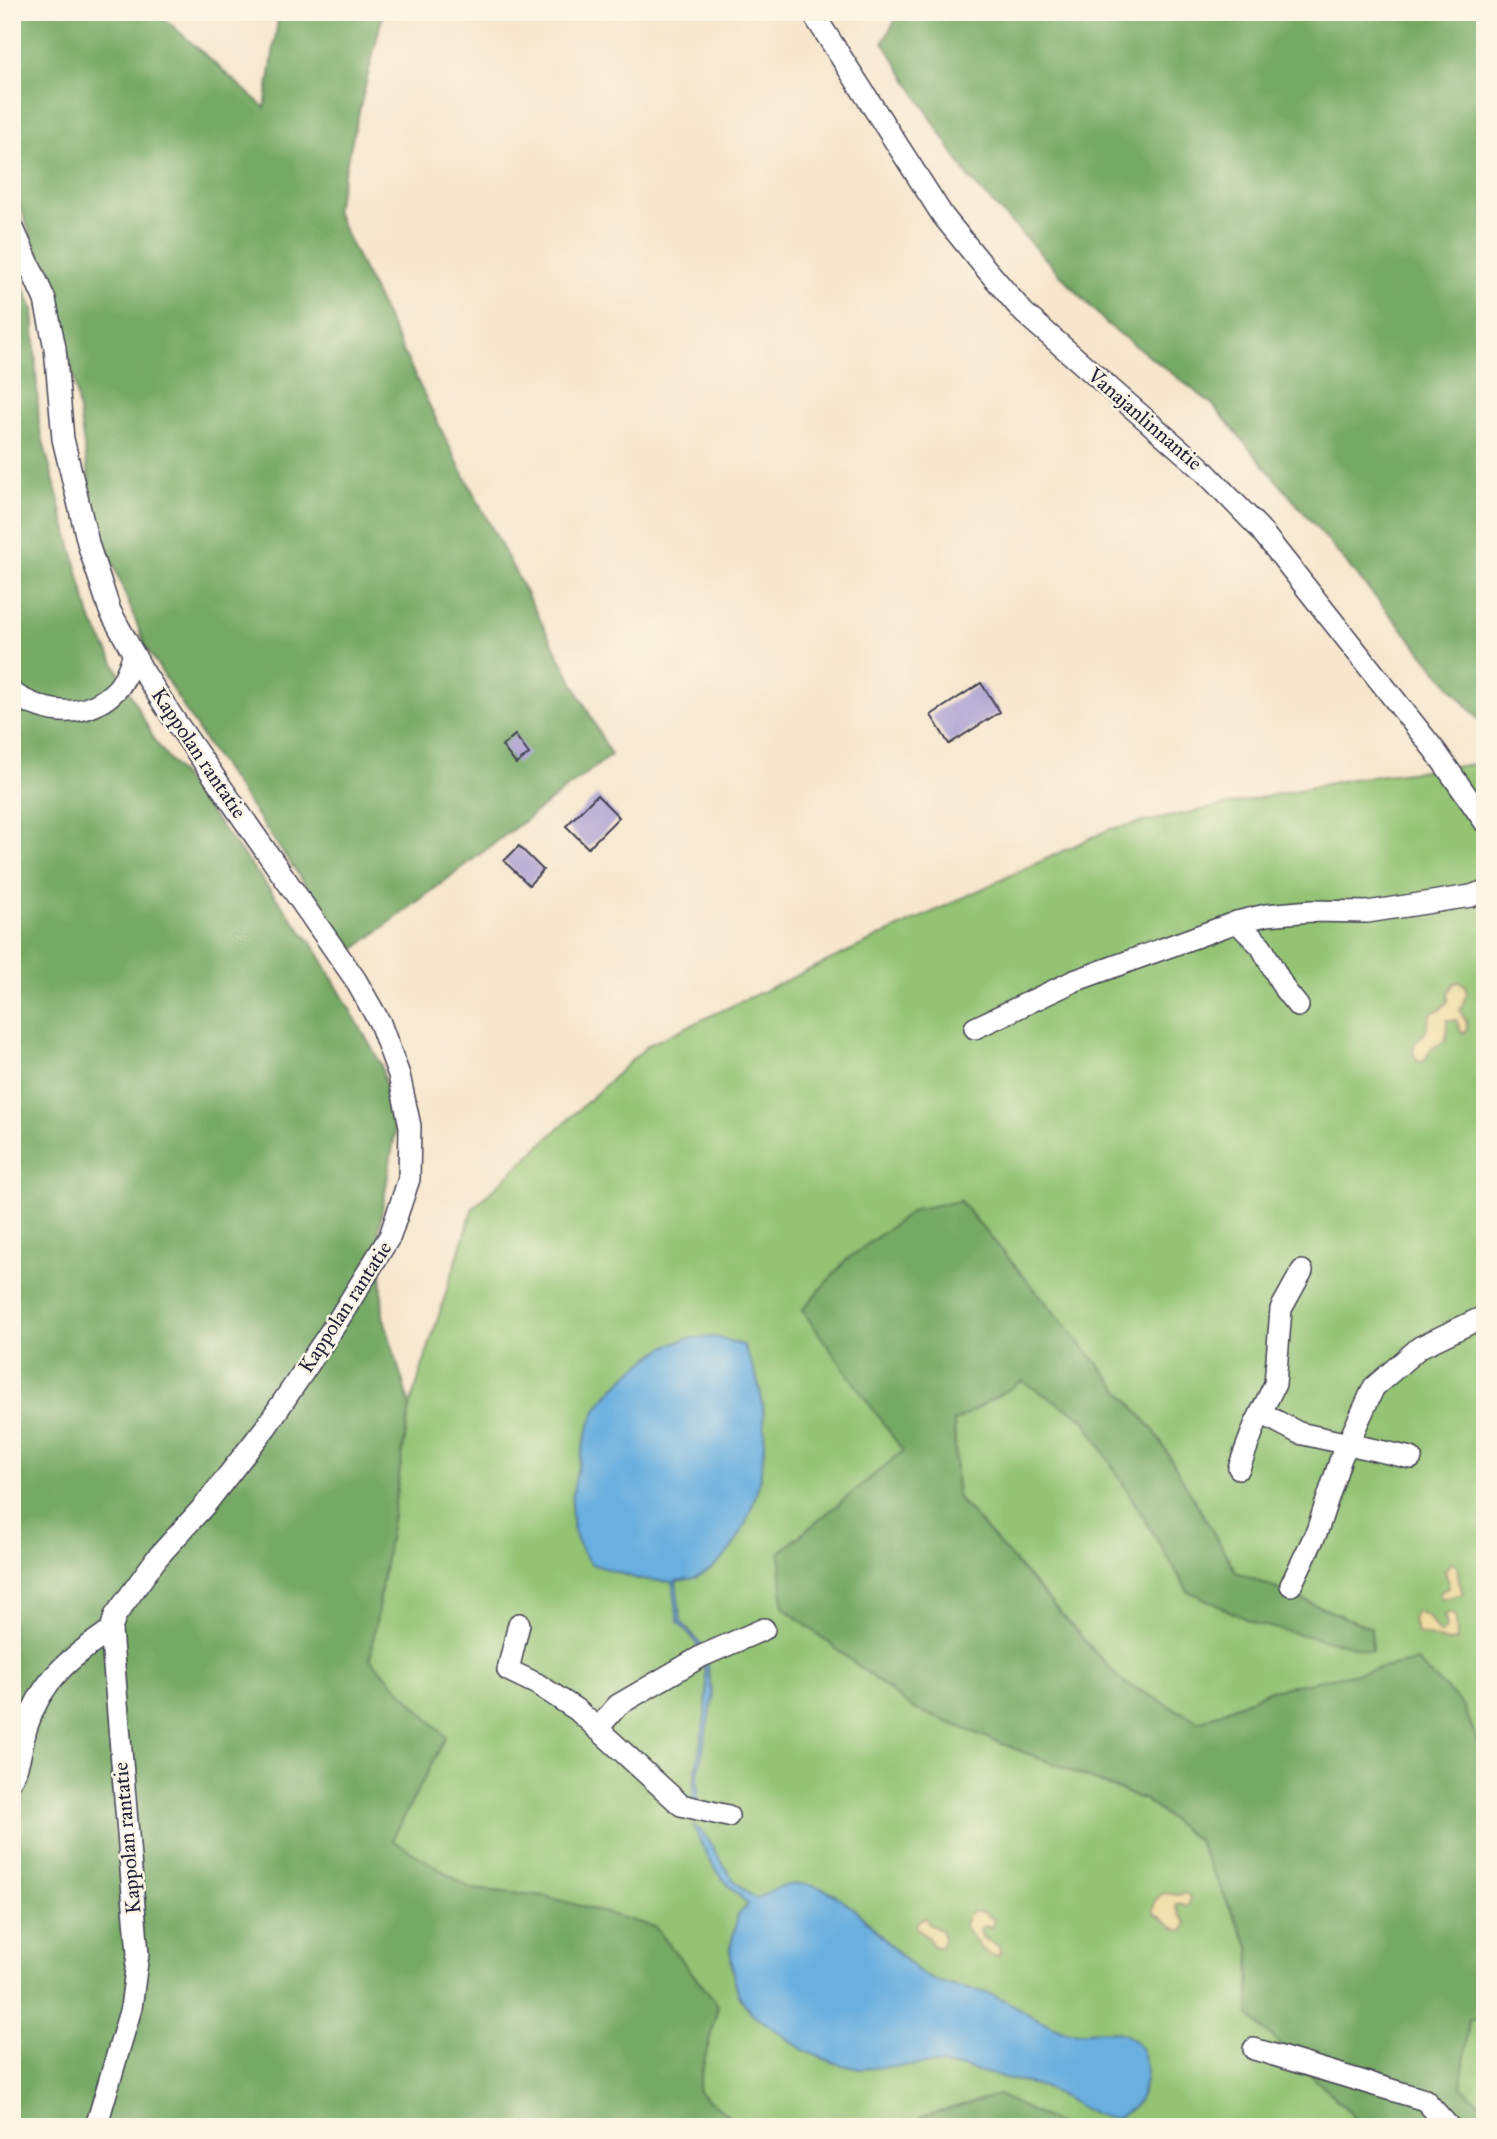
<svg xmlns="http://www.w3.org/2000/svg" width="1497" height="2139" font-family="'IM FELL Great Primer',serif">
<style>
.green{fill:#93c373;stroke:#5a7257;stroke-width:2}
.forest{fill:#76a965;stroke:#4c6650;stroke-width:2}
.sand{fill:#eeda9e;stroke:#887e6c;stroke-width:2}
.water{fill:#69afdf;stroke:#46688d;stroke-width:2}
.building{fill:#a89ed1}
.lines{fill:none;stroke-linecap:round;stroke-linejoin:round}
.minor-casing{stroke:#423f51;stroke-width:24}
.minor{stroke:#fff;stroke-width:21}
.labels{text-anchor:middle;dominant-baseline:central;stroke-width:5;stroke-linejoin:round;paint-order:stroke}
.street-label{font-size:21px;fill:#22223b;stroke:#fcf5e5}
</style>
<rect width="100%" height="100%" fill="#fcf5e5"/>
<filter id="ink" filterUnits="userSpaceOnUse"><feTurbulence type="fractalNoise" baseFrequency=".0143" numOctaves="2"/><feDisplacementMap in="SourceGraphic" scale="14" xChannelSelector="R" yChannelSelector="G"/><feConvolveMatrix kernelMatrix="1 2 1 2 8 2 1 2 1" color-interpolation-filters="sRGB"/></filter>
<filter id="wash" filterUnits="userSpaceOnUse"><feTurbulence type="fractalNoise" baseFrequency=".00686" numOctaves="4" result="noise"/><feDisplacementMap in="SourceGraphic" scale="28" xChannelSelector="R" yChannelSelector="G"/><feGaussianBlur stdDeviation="1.57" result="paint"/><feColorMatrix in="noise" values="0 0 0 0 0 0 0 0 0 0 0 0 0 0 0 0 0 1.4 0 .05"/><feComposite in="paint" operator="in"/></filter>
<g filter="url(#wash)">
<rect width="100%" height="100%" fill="#f7e5cc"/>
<g class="green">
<polygon points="1485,763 1485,1760 1463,1705 1271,1690 1200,1722 1120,1680 957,1497 954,1422 1022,1381 1084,1419 1188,1591 1371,1628 1236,1572 1155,1432 960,1201 904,1451 780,1552 912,1708 1145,1800 1197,1840 1250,1948 1249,2015 1365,2127 1064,2127 998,2095 922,2117 916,2127 742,2127 697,2091 718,2005 545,1896 472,1889 392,1840 445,1737 370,1659 410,1406 473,1208 648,1045 1110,829 1351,779"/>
<polygon points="1469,2019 1485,2021 1485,2107 1461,2087"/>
</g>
<g class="forest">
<polygon points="12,12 157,12 265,108 279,12 380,12 382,17 335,211 450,448 611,755 352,951 208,746 146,647 95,518 74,380 52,292 12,185"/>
<polygon points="900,12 1485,12 1485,727 1212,404 1107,324 969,178 883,42"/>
<polygon points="12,260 33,309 39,426 90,617 155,741 315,948 381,1064 395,1133 379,1229 383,1315 410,1406 370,1659 446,1737 392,1840 472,1889 545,1896 655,1927 718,2005 697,2091 742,2127 12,2127"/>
<polygon points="960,1201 1155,1432 1236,1572 1371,1628 1372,1651 1256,1624 1188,1591 1084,1419 1022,1381 954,1422 957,1497 1120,1680 1200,1722 1271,1690 1417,1661 1463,1705 1485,1760 1485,2021 1469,2019 1461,2087 1485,2107 1485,2127 1365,2127 1249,2015 1250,1948 1197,1840 1145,1800 912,1708 783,1607 780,1552 903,1451 802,1310 846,1260 915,1209"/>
<polygon points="998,2095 1064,2127 916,2127 921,2117"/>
</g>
<g class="sand">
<path d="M1459,982L1464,984L1467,993L1460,1011L1466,1021L1467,1029L1464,1033L1461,1032L1456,1020H1447L1446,1040L1430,1050L1424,1061L1418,1062L1413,1053L1415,1042C1430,1030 1425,1030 1431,1013L1441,1009L1448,1001V993L1454,983Z"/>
<polygon points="1452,1563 1457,1566 1459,1581 1463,1594 1442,1599 1439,1593 1449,1587 1445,1569"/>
<polygon points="1417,1611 1428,1616 1438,1632 1441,1633 1447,1627 1444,1614 1453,1613 1456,1616 1457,1641 1448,1642 1418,1633 1412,1619"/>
<path d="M1165,1893L1177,1895L1185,1893L1190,1897L1188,1906L1179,1903L1176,1905L1179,1914L1187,1923L1184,1930C1172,1932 1165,1918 1154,1913C1153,1902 1155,1897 1165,1893Z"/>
<path d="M972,1912H983L994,1920L993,1927L984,1925L979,1930L983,1938L999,1946L1000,1953L997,1956C981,1955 973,1937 964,1925L968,1915Z"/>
<polygon points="925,1918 930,1925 941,1930 944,1939 941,1947 933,1946 929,1939 915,1926 919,1920"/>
</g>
<g class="water">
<path d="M715,1337L743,1345C752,1363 760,1384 763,1406C770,1459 753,1552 697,1577C691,1579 683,1580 676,1581L681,1621L701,1644L702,1649L700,1650L693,1638L678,1622L673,1582L638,1579L591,1564C566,1532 569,1505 578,1467C583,1449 587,1427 596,1411C609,1388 658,1345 683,1340C693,1337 705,1338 715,1337Z"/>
<path d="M706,1661L713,1697L698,1775V1805L693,1804C693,1756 715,1710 703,1662Z"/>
<path d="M693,1826C708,1831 721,1865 734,1880C740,1887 748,1893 756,1899C830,1849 869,1936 921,1973C942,1988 972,1987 996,1996C1011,2002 1023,2012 1038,2019C1046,2023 1057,2030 1067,2032C1088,2035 1115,2024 1133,2040C1143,2048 1148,2067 1145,2079C1143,2094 1138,2107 1125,2113C1119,2115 1122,2117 1115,2118C1094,2120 1063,2094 1043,2087L961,2067L925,2064L859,2069L835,2063L805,2051L750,2012L739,1995L734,1980L730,1948L738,1915L748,1905L724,1880L709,1859Z"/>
</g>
<g id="blocks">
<g class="building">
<polygon points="981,683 1000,712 949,744 931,715"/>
<polygon points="515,735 529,754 516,764 502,746"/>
<polygon points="597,795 619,817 588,848 566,826"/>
<polygon points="519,846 543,870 529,885 504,861"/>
</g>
</g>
</g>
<g filter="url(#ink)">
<use href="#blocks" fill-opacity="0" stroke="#423f51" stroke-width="2"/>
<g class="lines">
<defs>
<g id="minor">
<polyline points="812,12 943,216 982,264 1024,313 1200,467 1259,528 1436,752 1485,822"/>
<polyline points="12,226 45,300 55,348 63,439 89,547 110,611 143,671 171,715 355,979 380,1023 399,1075 410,1126 409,1179 390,1236 337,1322 266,1427 205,1505 157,1558 115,1616 111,1630 138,1954 131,2008 96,2127"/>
<path d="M12,693C47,715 86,721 117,689C125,681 129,666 134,655"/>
<polyline points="1298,1006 1285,990 1261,946 1237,922 1266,915 1311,911 1367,912 1471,896 1485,891"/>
<polyline points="975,1028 1074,981 1237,922"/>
<polyline points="1261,1413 1299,1433 1411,1458"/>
<polyline points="1239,1468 1255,1425 1275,1384 1281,1309 1302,1271"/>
<polyline points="1291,1585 1317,1531 1341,1458 1374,1387 1420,1347 1485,1316"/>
<polyline points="519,1624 508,1670 537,1684 577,1710 681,1805 728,1816"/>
<polyline points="597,1729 618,1705 702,1656 764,1629"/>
<path d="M12,1778C21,1762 21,1744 27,1726C42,1678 71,1658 111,1630"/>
<polyline points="1254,2049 1425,2100 1449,2127"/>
</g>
</defs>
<use href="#minor" class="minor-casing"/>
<use href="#minor" class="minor"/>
</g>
</g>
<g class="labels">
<g class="street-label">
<text transform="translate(1145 419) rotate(41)">Vanajanlinnantie</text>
<text transform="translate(199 753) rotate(56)">Kappolan rantatie</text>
<text transform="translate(345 1307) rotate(-57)">Kappolan rantatie</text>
<text transform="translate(127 1838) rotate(-95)">Kappolan rantatie</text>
</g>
</g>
<rect width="1497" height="2139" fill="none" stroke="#fcf5e5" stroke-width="42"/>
</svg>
